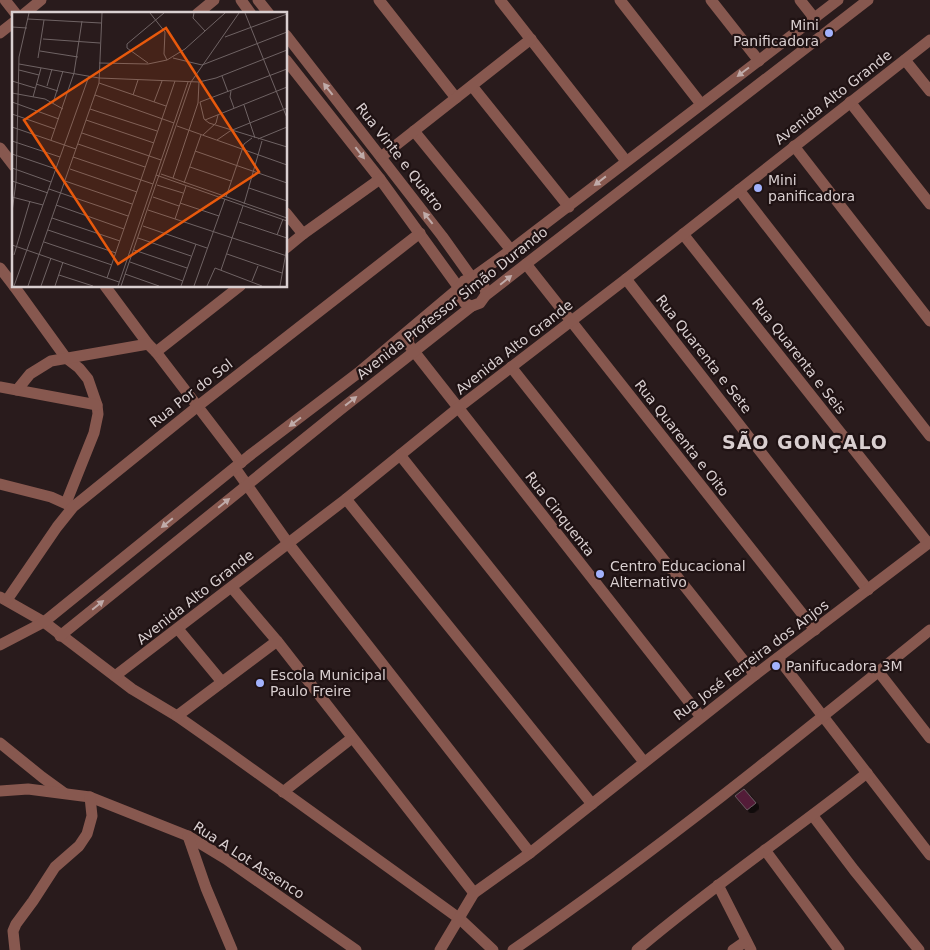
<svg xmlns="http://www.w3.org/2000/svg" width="930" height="950" font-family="'DejaVu Sans',sans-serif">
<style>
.building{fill:#521f38;stroke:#68595f;filter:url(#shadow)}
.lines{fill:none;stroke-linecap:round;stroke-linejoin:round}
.minor{stroke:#87584f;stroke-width:11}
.oneway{fill:#c0aba9}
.poi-dot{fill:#a2b2fd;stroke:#1f1213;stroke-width:2}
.labels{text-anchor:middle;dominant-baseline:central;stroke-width:4.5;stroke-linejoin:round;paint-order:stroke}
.poi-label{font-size:14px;fill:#d9cfd0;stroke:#1f1213;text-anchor:start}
.street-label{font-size:14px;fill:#d9cfd0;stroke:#1f1213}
.district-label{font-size:19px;font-weight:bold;letter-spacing:1px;fill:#d9cfd0;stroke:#1f1213}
.inset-road{fill:none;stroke:#6f6364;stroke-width:1}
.view{fill:#e8590c;fill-opacity:0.15;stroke:#e8590c;stroke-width:2.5}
.inset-edge{fill:none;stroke:#d9cfd0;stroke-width:2.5}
</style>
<defs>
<filter id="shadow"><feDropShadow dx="4.5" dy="4.5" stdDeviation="0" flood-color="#0009"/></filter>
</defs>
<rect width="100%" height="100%" fill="#291b1c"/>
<polygon class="building" points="744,789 756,803 747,810 735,796"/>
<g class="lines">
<g class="minor">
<polyline points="5,0 16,14"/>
<polyline points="241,0 251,14"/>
<polyline points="258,0 269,14"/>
<polyline points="379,0 456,98"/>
<polyline points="500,0 626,161"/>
<polyline points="620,0 701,104"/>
<polyline points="711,0 759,61"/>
<polyline points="800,0 815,19"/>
<polyline points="24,14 41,0"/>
<polyline points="197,14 214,0"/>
<polyline points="0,33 14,22"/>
<polyline points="286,35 442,236 472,278 480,281 483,284 486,292 485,296"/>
<path d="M286,60L380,179L459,288C458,298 463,304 472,306"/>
<polyline points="905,60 930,91"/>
<polyline points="472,86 569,207"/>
<polyline points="850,102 930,204"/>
<polyline points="414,131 511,250"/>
<polyline points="794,146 930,321"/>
<polyline points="0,148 14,166"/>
<polyline points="381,157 531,39"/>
<polyline points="739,190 930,436"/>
<polyline points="286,213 303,234"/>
<polyline points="683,234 928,543"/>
<polyline points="286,248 303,234 380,179"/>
<polyline points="526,264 815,630"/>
<polyline points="0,268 14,286"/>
<polyline points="626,279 868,590"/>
<polyline points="14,286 66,358 79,368 88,379 97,405 98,414 94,433 66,503"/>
<polyline points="105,286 148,344 156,352 241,463"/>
<polyline points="413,329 408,337 409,345 701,717"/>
<polyline points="156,352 240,286"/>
<polyline points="511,367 755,675"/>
<polyline points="0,387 97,405"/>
<polyline points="17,390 30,374 51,361 148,344"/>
<polyline points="400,455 644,762"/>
<polyline points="235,468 288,543 530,853"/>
<polyline points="0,484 51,497 71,506"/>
<polyline points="346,499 592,804"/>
<polyline points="232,588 277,641 474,893"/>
<polyline points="0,597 44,622 132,689 177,716 224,749 431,898 460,919 493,950"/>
<polyline points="7,600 57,527 73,507 198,406 420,233"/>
<polyline points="178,629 222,682"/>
<polyline points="60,636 340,410 472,306 480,303 485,296 526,264 868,0"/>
<polyline points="0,645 44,622 249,456 358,373 459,288 464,281 472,278 511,250 838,0"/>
<polyline points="778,658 930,855"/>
<polyline points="878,671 930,738"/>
<polyline points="115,676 346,499 458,408 626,279 930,40"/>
<polyline points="177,716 277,641"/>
<polyline points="0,743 42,777 64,793"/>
<polyline points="0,791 28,789 90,797 188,836 226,859 356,950"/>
<polyline points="283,792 352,738"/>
<polyline points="813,816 854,870 919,950"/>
<polyline points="188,836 206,888 232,950"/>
<polyline points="765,850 839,950"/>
<polyline points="718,885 751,950"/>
<polyline points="15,950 13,931 16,924 33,901 55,867 79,846 87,834 92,816 90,797"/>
<polyline points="440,950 474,893 530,853 755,675 930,542"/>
<path d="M513,950C657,851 794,740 930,630"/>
<path d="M637,950C711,887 791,833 867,773"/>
<polyline points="733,950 746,941"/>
</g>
</g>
<defs><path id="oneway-solid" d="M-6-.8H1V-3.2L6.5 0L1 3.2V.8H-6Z" transform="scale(1.25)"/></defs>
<g class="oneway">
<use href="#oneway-solid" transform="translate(743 72) rotate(143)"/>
<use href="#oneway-solid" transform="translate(328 89) rotate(-128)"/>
<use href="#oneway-solid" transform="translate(360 153) rotate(52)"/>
<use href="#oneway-solid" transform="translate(600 181) rotate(142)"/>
<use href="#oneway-solid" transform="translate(428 218) rotate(-128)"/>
<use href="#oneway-solid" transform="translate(506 280) rotate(-39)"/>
<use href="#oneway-solid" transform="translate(351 401) rotate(-38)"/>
<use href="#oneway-solid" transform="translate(295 422) rotate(143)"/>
<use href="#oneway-solid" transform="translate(224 503) rotate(-39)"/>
<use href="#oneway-solid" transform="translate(167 523) rotate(141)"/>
<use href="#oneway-solid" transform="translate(98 605) rotate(-39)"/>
</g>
<g class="poi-dot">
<circle cx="829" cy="33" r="5"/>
<circle cx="758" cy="188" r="5"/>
<circle cx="600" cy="574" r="5"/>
<circle cx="776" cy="666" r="5"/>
<circle cx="260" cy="683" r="5"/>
</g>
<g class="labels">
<g class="poi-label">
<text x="819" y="25" text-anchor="end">Mini<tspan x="819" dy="16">Panificadora</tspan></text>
<text x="768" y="180">Mini<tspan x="768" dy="16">panificadora</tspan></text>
<text x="610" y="566">Centro Educacional<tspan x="610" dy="16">Alternativo</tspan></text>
<text x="786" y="666">Panifucadora 3M</text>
<text x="270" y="675">Escola Municipal<tspan x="270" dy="16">Paulo Freire</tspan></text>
</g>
<g class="street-label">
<text transform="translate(833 97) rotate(-38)">Avenida Alto Grande</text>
<text transform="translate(400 157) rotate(52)">Rua Vinte e Quatro</text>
<text transform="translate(452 303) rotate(-38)">Avenida Professor Simão Durando</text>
<text transform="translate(514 347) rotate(-38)">Avenida Alto Grande</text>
<text transform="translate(704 354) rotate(52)">Rua Quarenta e Sete</text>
<text transform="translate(799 356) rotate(52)">Rua Quarenta e Seis</text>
<text transform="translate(191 393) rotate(-38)">Rua Por do Sol</text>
<text transform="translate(682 438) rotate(52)">Rua Quarenta e Oito</text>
<text transform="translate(560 514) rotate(52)">Rua Cinquenta</text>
<text transform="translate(195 597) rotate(-38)">Avenida Alto Grande</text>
<text transform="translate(751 660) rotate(-37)">Rua José Ferreira dos Anjos</text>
<text transform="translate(249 860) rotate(33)">Rua A Lot Assenco</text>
</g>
<g class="district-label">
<text x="805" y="442">SÃO GONÇALO</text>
</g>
</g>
<g transform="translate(12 12)">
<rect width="275" height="275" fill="#291b1c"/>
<path class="inset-road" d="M138,1L153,20L152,42L155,48M182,1L181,6L193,19M233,1L275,106M16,7L89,11M0,15L15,16M213,25L275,2M31,27L88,31M28,39L66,45M26,46L32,8M161,46L190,53L275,20M87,51L136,52L155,48L173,37L213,1M136,51L115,36V32L152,1M7,52L87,66L187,70L204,66L275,38M7,58L27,63M210,64L216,80M0,69L23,76M87,71L154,94M24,72L46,79M35,74L40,57M219,79L218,85L222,96M0,81L33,87L51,97M83,83L162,111M121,83L126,68M21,85L29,56M0,90L47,107M142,90L150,69M188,90L192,107L197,111L275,135M188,90L275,57M41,91L51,59M232,93L243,126M78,97L145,119M0,102L43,117M74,108L142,131M193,108L275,75M165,114L275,153M0,115L64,137M70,121L149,148M191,123L204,111L206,103M246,127L275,115M39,128L62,61L70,9M205,128L218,119L275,96M0,129L48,145M66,132L133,155M183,139L275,171M0,142L44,157M61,145L141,172M178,155L219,169M0,156L39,170M58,157L125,180M149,162L275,206M144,163L275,209M161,166L186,91L187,70M0,169L36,181M53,169L120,192M172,171L189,123M145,173L171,181M237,176L275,189M37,177L116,204M0,185L31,193M141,185L167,194M214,185L232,132L240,126M168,191L207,204M232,192L250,129M44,193L112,217M136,198L275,244M0,200L4,170L7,45L17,1M40,206L108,229M163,207L174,174M227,210L275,226M131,214L195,236M36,218L104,241M265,223L271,207M126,226L179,244M32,230L100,253M0,233L107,270M122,238L175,256M215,242L270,261M2,243L18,189M118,250L171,269M209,258L231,194M113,262L147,274M47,263L81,274M95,266L163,69M240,269L246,254M2,274L77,64M16,274L87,71L90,1M29,274L39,246M43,274L51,250M106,274L176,70M109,274L179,70L227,1M169,274L184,232M182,274L213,187M195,274L203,256L250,274M268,274L275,235"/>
<path class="view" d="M154,16L247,160L106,252L12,108Z"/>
<rect width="275" height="275" class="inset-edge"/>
</g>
</svg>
